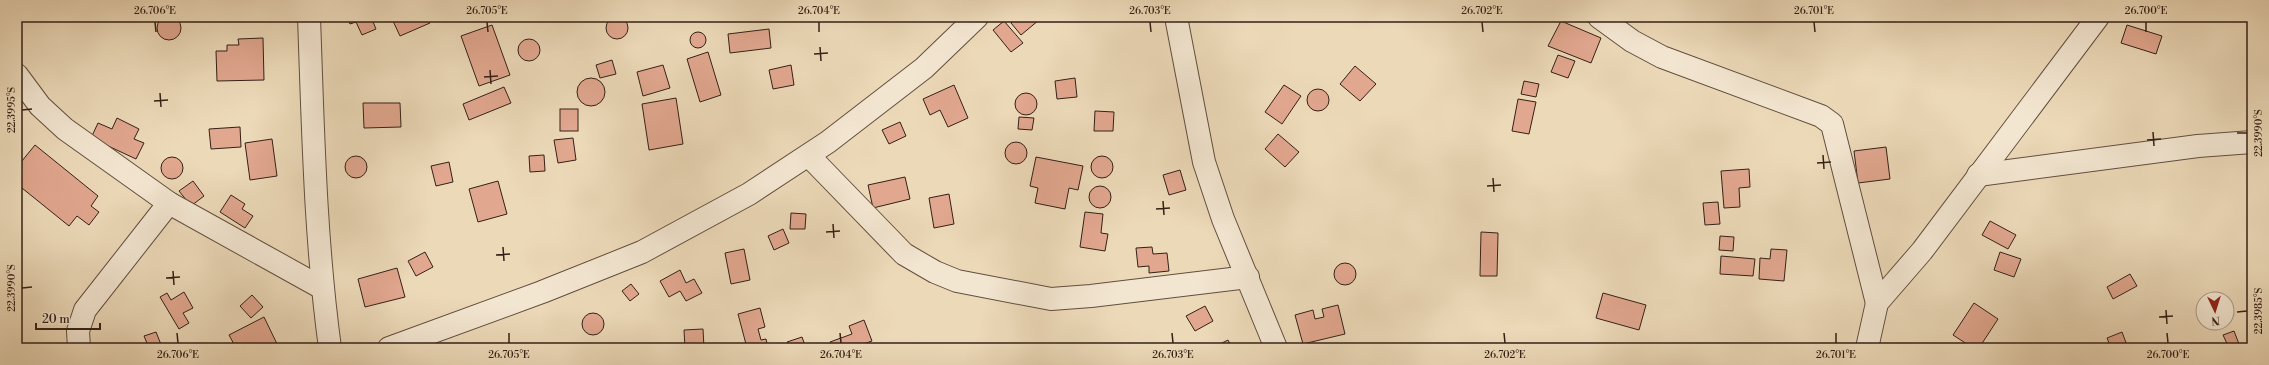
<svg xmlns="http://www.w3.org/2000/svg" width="2269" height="365" font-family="'Libre Bodoni',serif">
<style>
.building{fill:#e1a78f;stroke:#342017}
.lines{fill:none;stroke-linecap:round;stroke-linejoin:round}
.minor-casing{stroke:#624e3f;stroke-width:24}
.minor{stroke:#f3e6d1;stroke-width:22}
.ticks{fill:none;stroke:#342017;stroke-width:1.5}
.neatline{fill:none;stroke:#342017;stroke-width:1.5}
.ticks-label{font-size:10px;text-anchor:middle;fill:#342017}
</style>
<rect width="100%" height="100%" fill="#ecd9b8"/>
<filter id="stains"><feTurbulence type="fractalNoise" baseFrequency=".005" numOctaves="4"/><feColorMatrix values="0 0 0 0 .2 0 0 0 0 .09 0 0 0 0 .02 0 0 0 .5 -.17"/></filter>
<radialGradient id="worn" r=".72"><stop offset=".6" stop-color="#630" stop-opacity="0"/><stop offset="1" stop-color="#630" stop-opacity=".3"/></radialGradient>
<g class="building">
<circle cx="169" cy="28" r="12"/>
<polygon points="346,17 371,17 376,29 362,35 356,22 350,24"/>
<polygon points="402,17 427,17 430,23 400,36 393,21"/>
<polygon points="1017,17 1037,17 1039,20 1021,35 1011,23"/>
<circle cx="617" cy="28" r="11"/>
<polygon points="1004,21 1023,43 1011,52 993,30"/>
<polygon points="1561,21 1601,38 1591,63 1548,46"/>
<polygon points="492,25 510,75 479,86 461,36"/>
<polygon points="2127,25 2162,36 2156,54 2121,43"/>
<polygon points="769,29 771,48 730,53 728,34"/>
<circle cx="698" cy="40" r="8"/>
<polygon points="263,38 264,80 217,81 216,51 227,51 227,45 239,45 238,39"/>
<circle cx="529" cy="50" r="11"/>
<polygon points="708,52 721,95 700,102 687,59"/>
<polygon points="1558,55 1575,61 1568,78 1551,72"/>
<polygon points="612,60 616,74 600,78 596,65"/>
<polygon points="663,65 670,88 643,96 637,72"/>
<polygon points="791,65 794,85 773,89 769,70"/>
<polygon points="1355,66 1376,84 1360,101 1340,84"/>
<circle cx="591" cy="92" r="14"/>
<polygon points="1075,78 1077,97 1057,99 1055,81"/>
<polygon points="1524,81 1539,84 1536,97 1521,94"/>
<polygon points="954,85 968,118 948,127 940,110 930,115 923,99"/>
<polygon points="1284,85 1301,96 1282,124 1265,112"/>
<polygon points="504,87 511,103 469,120 463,104"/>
<circle cx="1318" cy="100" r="11"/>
<circle cx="1026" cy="104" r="11"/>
<polygon points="676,98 683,144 649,150 642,104"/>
<polygon points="1518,99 1536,102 1529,134 1512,131"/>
<polygon points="363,103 400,103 401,127 364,128"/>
<rect x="560" y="109" width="18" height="22"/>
<polygon points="1095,111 1114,112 1113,131 1094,131"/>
<polygon points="1019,117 1034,118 1032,130 1018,129"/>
<polygon points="117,118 139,129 134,139 144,143 136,159 91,138 98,123 112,129"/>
<polygon points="900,122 906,136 889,144 882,130"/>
<polygon points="240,127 241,147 211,149 209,129"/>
<polygon points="1278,134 1299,152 1285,167 1265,149"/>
<polygon points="573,138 576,160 558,163 554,140"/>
<polygon points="272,139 277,176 250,180 245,143"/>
<circle cx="1016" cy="153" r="11"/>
<polygon points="35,145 98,196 91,206 99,212 89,225 77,216 69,226 17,184 17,167"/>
<polygon points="1886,147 1890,179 1858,183 1854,151"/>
<polygon points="544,155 545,171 530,172 529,156"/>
<circle cx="356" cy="167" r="11"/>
<circle cx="1102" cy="167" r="11"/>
<circle cx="172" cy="168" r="11"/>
<polygon points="1036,157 1083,166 1078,190 1069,188 1065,209 1035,203 1038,188 1030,186"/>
<polygon points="449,162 453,182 436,186 431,166"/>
<polygon points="1749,169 1750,187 1739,188 1740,207 1724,208 1721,171"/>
<polygon points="1180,170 1186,190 1169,195 1163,175"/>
<polygon points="905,177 910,199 873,208 868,185"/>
<polygon points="193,181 204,196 191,206 179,191"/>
<polygon points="498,181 507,214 478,222 469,189"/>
<circle cx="1100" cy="197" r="11"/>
<polygon points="949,194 954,224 934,228 929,198"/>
<polygon points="231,195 245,204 242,209 253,216 245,228 220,212"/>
<polygon points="1718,202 1720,224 1705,225 1703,203"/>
<polygon points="1085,212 1103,214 1101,233 1108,234 1105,251 1080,247"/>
<polygon points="791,213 806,214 805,229 790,229"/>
<polygon points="1990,221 2016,235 2008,249 1982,235"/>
<polygon points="783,229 789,243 774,250 768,236"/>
<polygon points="1481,232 1498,233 1497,276 1480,276"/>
<polygon points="1720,236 1734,237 1733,251 1719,250"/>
<polygon points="1152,247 1153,254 1167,253 1169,271 1149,273 1149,266 1138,267 1136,248"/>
<polygon points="744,249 750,280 731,284 725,253"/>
<polygon points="1771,249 1787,250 1784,281 1759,279 1760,258 1770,259"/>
<polygon points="425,252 433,267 416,276 408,261"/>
<polygon points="2000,252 2021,259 2014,277 1994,270"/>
<polygon points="1721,256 1755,259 1753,276 1720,274"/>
<circle cx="1345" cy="274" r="11"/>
<polygon points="397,268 405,297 365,307 358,279"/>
<polygon points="680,270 686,283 694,279 702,293 686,301 680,291 669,297 660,281"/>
<polygon points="2130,274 2137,286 2113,299 2107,287"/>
<polygon points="631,284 639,294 630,301 622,291"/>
<polygon points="184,292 193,308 183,313 189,323 179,329 160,297 167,293 171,300"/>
<polygon points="1603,293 1646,305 1639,330 1596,318"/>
<polygon points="252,295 263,307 251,318 240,306"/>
<polygon points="1974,303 1998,319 1979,348 1973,348 1953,335"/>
<polygon points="1338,305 1345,334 1303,344 1295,315 1313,310 1315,319 1324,317 1322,309"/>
<polygon points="1205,306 1213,321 1195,331 1186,316"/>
<polygon points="760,308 765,327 758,329 761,340 766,339 768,348 747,348 738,314"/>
<circle cx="593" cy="324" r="11"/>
<polygon points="264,317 279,348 236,348 229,335"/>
<polygon points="864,320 872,341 852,348 833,348 830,342 852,334 849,326"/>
<polygon points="703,329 704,348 685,348 684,330"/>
<polygon points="2234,331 2239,344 2229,348 2223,335"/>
<polygon points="156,332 162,347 149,348 144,336"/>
<polygon points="2122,332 2128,348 2111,348 2107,338"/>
<polygon points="802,337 806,348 790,348 787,342"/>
<polygon points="1228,340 1232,348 1212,348"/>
<polygon points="2175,346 2175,348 2152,348 2152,347"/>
</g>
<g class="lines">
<defs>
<g id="minor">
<path d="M309,17C313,128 315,238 330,348"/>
<polyline points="1176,17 1204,162 1223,219 1276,348"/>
<polyline points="1599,17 1632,41 1662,57 1821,116 1832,124 1877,303"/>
<polyline points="17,75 40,106 65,129 169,203 322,288"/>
<polyline points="809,156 904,254 935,272 957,281 1051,299 1091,296 1248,277"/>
<polyline points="1978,175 2198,146 2252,142"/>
<polyline points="79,348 78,331 85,310 169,203"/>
<polyline points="389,348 542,292 642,252 749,194 828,142 924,68 977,17"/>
<polyline points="1867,348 1877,303 1922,251 2098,17"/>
</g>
</defs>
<use href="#minor" class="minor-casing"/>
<use href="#minor" class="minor"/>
</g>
<path class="ticks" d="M155,22L156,32M487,22L488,32M819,22V32M1150,22L1151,32M1482,22L1483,32M1814,22L1815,32M2146,22V32M820,47L821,61M814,54L828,53M490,70L491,84M484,77L498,76M160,93L161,107M154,101L168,100M22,110L32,109M2153,132L2154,146M2237,133H2247M2147,140L2161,139M1823,155L1824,169M1817,163L1831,162M1493,178L1494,192M1487,186L1501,185M1163,201L1164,215M1156,209L1170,208M833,224L834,238M826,232L840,231M503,247L504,261M496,255L510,254M173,271L174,285M166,278L180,277M22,288L32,287M2166,310L2167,324M2237,312L2247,311M2159,317L2173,316M177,333L178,343M509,333V343M840,333L841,343M1172,333L1173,343M1504,333L1505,343M1836,333V343M2167,333L2168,343"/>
<rect width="2269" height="365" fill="none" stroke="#ecd9b8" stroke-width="44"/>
<g transform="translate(2215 311) rotate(176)"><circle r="19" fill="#f3e6d1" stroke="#a79787"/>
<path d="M0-3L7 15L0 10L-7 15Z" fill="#8f2418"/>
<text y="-6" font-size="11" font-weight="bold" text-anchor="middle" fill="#342017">N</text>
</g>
<path d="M36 323v6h64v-6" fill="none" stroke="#342017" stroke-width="2"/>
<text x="42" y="323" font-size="12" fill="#342017" stroke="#f3e6d1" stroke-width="3" paint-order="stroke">20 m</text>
<rect x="22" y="22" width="2225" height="321" class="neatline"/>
<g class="ticks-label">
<text x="155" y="14">26.706°E</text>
<text x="487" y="14">26.705°E</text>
<text x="819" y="14">26.704°E</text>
<text x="1150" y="14">26.703°E</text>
<text x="1482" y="14">26.702°E</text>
<text x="1814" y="14">26.701°E</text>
<text x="2146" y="14">26.700°E</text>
<text transform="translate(11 110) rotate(-90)" y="4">22.3995°S</text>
<text transform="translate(2258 133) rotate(-90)" y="4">22.3990°S</text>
<text transform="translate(11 288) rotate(-90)" y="4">22.3990°S</text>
<text transform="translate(2258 311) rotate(-90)" y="4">22.3985°S</text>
<text x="178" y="358">26.706°E</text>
<text x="509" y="358">26.705°E</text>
<text x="841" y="358">26.704°E</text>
<text x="1173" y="358">26.703°E</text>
<text x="1505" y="358">26.702°E</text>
<text x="1836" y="358">26.701°E</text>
<text x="2168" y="358">26.700°E</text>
</g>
<rect width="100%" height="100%" filter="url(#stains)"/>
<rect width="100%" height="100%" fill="url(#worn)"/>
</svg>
